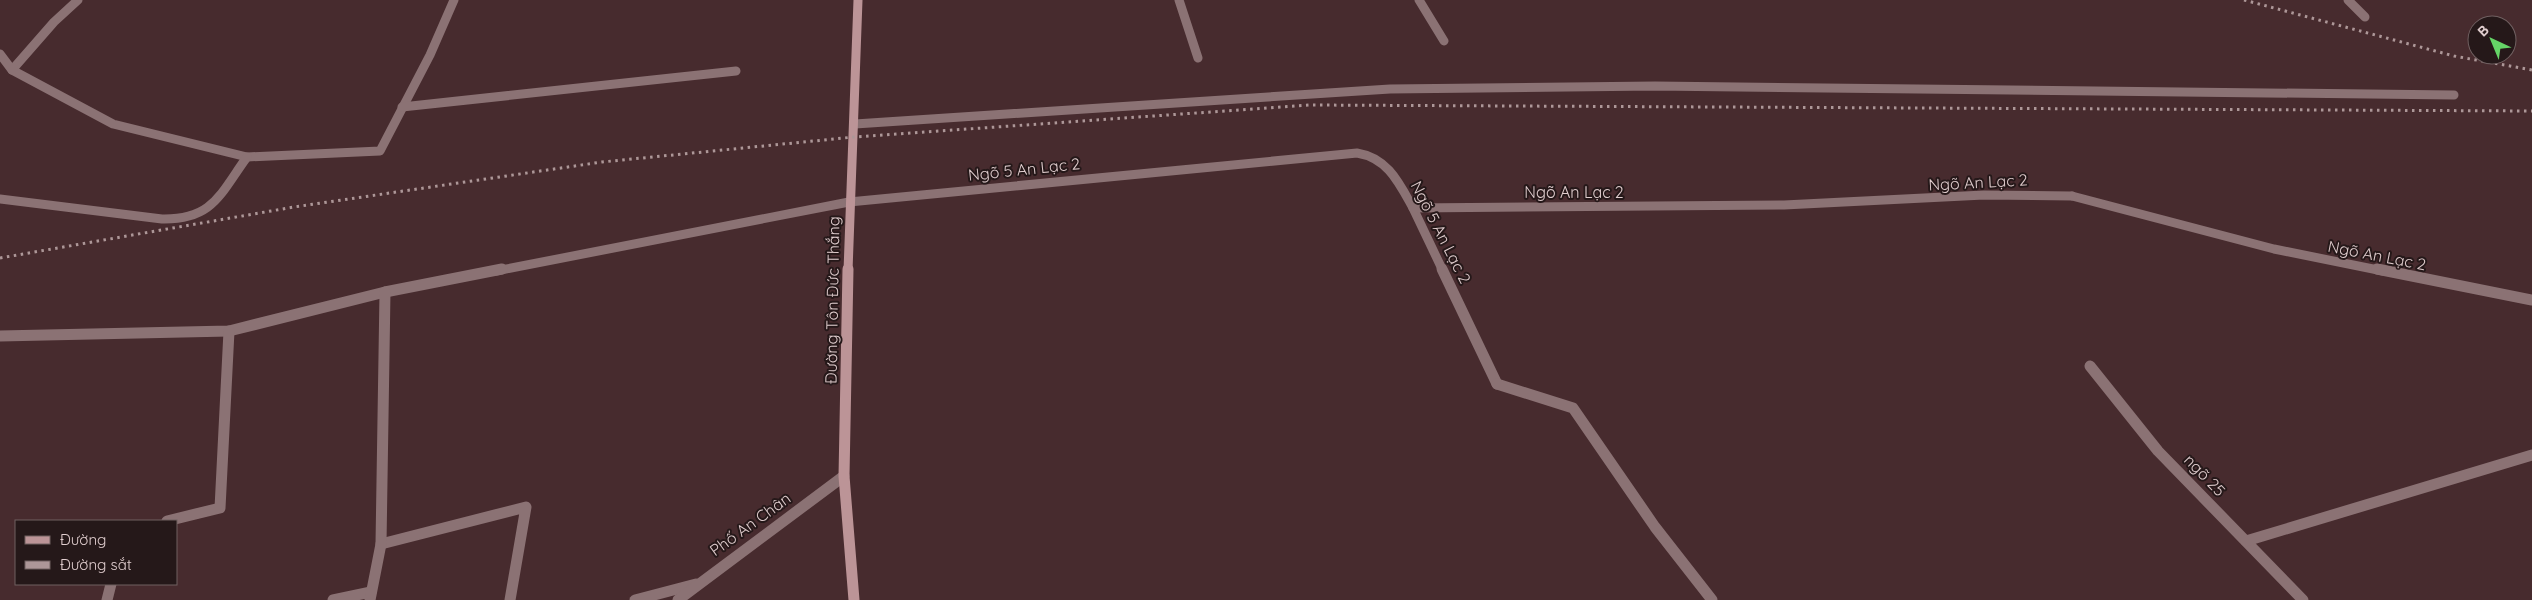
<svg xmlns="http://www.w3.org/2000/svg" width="2532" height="600" font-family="Quicksand,sans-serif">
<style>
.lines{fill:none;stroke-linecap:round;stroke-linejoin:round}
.service-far1{stroke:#8b7274;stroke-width:9}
.service{stroke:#8b7274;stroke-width:11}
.minor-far1{stroke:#8b7274;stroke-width:9}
.minor{stroke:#8b7274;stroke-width:11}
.secondary-far1{stroke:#bc9497;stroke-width:9}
.secondary{stroke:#bc9497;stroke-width:11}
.rail{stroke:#ad9798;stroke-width:3;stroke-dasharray:2.5 4.5;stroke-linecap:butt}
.labels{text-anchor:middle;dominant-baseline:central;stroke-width:4;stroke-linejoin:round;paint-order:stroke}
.street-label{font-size:16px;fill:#e0cdce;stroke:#251819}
</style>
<rect width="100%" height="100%" fill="#472b2e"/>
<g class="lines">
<g class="service-far1">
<polyline points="1179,0 1198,58"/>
<polyline points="1419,0 1444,41"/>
<polyline points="2348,0 2365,17"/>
<polyline points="0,54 12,70 113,124 247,157 380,151 430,55 454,0"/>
<polyline points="12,70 54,22 78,0"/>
<polyline points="402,107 736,71"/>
<polyline points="855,124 1390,89 1655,86 2454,95"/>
<polyline points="2072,196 2274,249 2383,271"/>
<path d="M0,199L162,219C213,220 220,194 247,157"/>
<polyline points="1413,208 1443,271"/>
<polyline points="496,271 849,202"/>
</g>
<g class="service">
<polyline points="1442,269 1497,384"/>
<polyline points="2377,269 2532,300"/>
<polyline points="0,336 229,331 385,292 502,269"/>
<polyline points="2090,366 2158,451 2303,600"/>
<polyline points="167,521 220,508 229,331"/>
<polyline points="2246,541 2532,455"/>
<polyline points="381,544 526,507 510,600"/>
<polyline points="107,600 111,584"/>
<polyline points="333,600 371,592"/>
<polyline points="370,600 381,544 385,292"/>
<polyline points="635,600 696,584"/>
</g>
<path class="minor-far1" d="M849,202L1357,153C1388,158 1399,183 1413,208L1784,205L1984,195L2072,196"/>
<g class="minor">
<polyline points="1497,384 1573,408 1655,527 1712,600"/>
<polyline points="678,600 844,476"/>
</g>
<polyline class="secondary-far1" points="848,271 858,0"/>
<polyline class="secondary" points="848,269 844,476 854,600"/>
<g class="rail">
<polyline points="2244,0 2454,56 2532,70"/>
<polyline points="0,258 294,207 602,162 854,137 1310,105 2532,111"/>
</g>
</g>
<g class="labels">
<g class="street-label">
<text transform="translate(1024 169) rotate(-6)">Ngõ 5 An Lạc 2</text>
<text transform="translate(1978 182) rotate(-3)">Ngõ An Lạc 2</text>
<text x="1574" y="192">Ngõ An Lạc 2</text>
<text transform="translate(1441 232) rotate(63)">Ngõ 5 An Lạc 2</text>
<text transform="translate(2377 255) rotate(11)">Ngõ An Lạc 2</text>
<text transform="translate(832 300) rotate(-89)">Đường Tôn Đức Thắng</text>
<text transform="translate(2205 475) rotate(46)">ngõ 25</text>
<text transform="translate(750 524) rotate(-36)">Phố An Chân</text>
</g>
</g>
<rect x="15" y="520" width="162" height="65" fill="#251819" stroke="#706061"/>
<rect x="25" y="536" width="25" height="8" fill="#bc9497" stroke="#706061"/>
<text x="60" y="545" font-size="15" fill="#e0cdce">Đường</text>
<rect x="25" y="561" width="25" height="8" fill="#ad9798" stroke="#706061"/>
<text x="60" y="570" font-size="15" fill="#e0cdce">Đường sắt</text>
<g transform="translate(2492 40) rotate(316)"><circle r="24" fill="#251819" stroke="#706061"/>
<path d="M0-4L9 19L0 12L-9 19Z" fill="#65d467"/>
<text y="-8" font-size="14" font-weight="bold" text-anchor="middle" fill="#e0cdce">B</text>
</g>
</svg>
